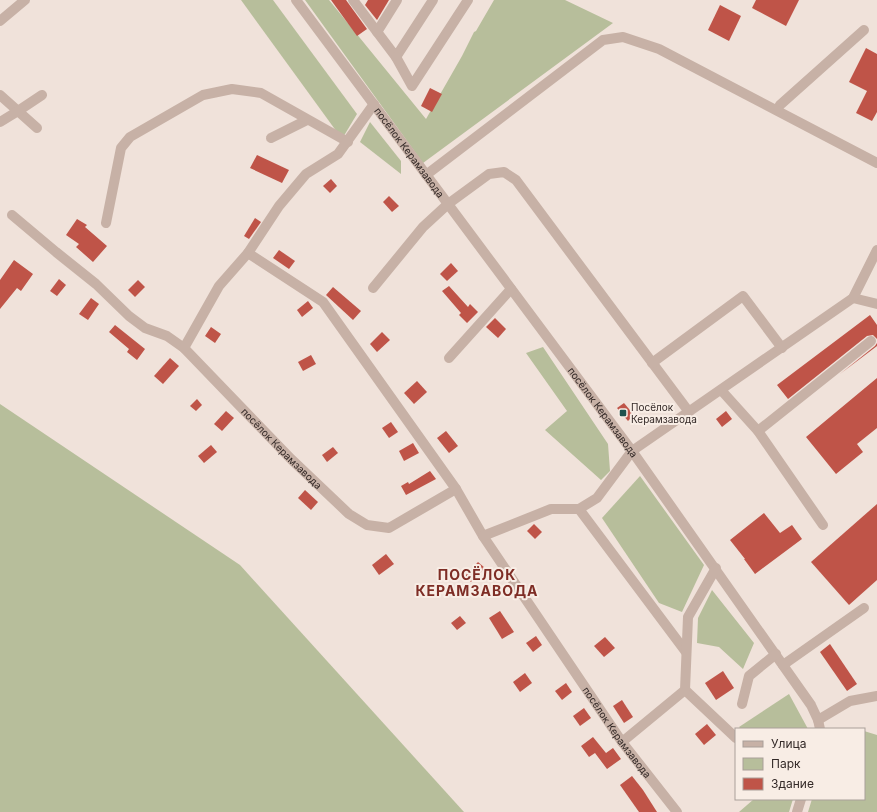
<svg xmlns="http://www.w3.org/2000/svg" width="877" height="812" font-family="Inter,sans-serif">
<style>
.green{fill:#b7be9b}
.building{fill:#bf5448}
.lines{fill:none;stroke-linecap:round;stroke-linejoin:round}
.minor{stroke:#c7b1a6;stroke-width:10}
.poi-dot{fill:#1f524e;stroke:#f8ede5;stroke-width:1.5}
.labels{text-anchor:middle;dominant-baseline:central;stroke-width:4;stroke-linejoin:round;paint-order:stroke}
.street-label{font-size:10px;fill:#332927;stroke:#f8ede5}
.poi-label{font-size:10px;fill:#332927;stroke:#f8ede5;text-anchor:start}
.district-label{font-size:14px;font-weight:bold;letter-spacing:1px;fill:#7e2d25;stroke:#f8ede5}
</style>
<rect width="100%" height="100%" fill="#f0e2da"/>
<g class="green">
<polygon points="241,0 273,0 357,114 342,139"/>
<polygon points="305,0 329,0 426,119 462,56 474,32 476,31 494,0 565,0 613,23 423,163"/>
<polygon points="370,122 401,161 401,174 360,142"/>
<polygon points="543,347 608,444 610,471 601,480 545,430 567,411 526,353"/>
<polygon points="0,404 240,565 464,812 0,812"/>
<polygon points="640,476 704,565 682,612 659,603 602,518"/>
<polygon points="712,590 754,643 743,669 719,647 697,643 698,618"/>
<polygon points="789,694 808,729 741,729 739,727"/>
<polygon points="864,731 877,735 877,812 808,812 812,799 864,799"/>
<polygon points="754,799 793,799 789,812 739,812"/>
</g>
<g class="building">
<polygon points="331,0 346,0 367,29 357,36"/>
<polygon points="368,0 389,0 377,20 365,5"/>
<polygon points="756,0 799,0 786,26 752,8"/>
<polygon points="720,5 741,16 729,41 708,30"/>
<polygon points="866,48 877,54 877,112 872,121 856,113 867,91 849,82"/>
<polygon points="430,88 442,94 432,112 421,106"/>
<polygon points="257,155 289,170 282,183 250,168"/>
<polygon points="331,179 337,186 330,193 323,186"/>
<polygon points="389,196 399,206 392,212 383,202"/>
<polygon points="255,218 261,222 249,239 244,236"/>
<polygon points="77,219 87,225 85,227 107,246 93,262 76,247 79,244 66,235"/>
<polygon points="279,250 295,261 289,269 273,258"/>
<polygon points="14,260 33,274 21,291 17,288 0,309 0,280"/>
<polygon points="451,263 458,271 447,281 440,274"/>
<polygon points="59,279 66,285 57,296 50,291"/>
<polygon points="138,280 145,287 135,297 128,290"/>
<polygon points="449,286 468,307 470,304 478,312 467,323 459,315 461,313 442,291"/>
<polygon points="333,287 361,311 353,320 326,295"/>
<polygon points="91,298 99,304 88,320 79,314"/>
<polygon points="308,301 313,308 302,317 297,310"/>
<polygon points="870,315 877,325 877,339 873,335 867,336 788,399 777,385"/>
<polygon points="495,318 506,329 498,338 486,327"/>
<polygon points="115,325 145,349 137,360 127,352 129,349 109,332"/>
<polygon points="211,327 221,334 215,343 205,336"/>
<polygon points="382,332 390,340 377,352 370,344"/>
<polygon points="877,343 877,346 840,374 875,346"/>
<polygon points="311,355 316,364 303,371 298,362"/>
<polygon points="170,358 179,366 163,384 154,376"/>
<polygon points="877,378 877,428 857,444 863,452 836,474 806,437"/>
<polygon points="417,381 427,392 414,404 404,393"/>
<polygon points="197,399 202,405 196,411 190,406"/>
<polygon points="624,403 634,415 628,421 617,408"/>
<polygon points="226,411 234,418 222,431 214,424"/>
<polygon points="726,411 732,419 722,427 716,419"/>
<polygon points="391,422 398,432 389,438 382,428"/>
<polygon points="446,431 458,446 449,453 437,438"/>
<polygon points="413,443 419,453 404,461 399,451"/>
<polygon points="211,445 217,452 204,463 198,456"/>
<polygon points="333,447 338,453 327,462 322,455"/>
<polygon points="430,471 436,479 406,495 401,486 408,482 409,484"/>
<polygon points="305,490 318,502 311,510 298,498"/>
<polygon points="877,504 877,580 849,605 811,562"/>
<polygon points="764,513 780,533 792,525 802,539 755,574 744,559 745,559 730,540"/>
<polygon points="534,524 542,532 535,539 527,531"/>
<polygon points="386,554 394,564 379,575 372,565"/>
<polygon points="478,562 485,568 471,582 465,576"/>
<polygon points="500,611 514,632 502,639 489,618"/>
<polygon points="460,616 466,623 457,630 451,623"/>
<polygon points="536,636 542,645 533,652 526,643"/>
<polygon points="605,637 615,648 604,657 594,646"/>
<polygon points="830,644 857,684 847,691 820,652"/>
<polygon points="723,671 734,688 716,700 705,683"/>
<polygon points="525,673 532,683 520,692 513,682"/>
<polygon points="566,683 572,692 562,700 555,691"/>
<polygon points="622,700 633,717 624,723 613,706"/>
<polygon points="584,708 591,718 580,726 573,716"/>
<polygon points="707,724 716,735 704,745 695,734"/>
<polygon points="593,737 606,753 613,748 621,759 607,769 595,753 589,757 581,746"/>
<polygon points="632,776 643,790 657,812 639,812 620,785"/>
</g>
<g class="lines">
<g class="minor">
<path id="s1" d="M296,0L632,451L811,705L818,720L820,729"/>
<polyline points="353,0 396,57 433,0"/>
<polyline points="0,21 25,0"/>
<polyline points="377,32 397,0"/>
<polyline points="396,57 412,86 468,0"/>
<polyline points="0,95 37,128"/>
<polyline points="777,110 780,105 864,30"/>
<polyline points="0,122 18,111 42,95"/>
<polyline points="271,138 307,120"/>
<polyline points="426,175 603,40 623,37 659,49 877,163"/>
<path id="s2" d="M12,215L56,252L96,284L129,316L145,328L167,336L184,348L291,459L349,514L367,525L389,528L456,489"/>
<polyline points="106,223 121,148 130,137 203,95 232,89 261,93 348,142"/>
<path id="s3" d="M248,253L323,302L456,489L483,536L622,742L677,812"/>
<polyline points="373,288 423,227 448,204 489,174 504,172 516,180 689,412"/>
<polyline points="853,298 877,304"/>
<polyline points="184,348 219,286 248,253 279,206 306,174 338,154 374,104"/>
<polyline points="449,358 511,289"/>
<polyline points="652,363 743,296 782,348"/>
<polyline points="721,390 758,431 823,525"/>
<polyline points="758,431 871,341"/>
<polyline points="579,509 686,652"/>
<polyline points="483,536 551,509 579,509 597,498 632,451 853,298 877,250"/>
<polyline points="783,665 864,608"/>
<polyline points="685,690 736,738"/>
<polyline points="742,704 749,676 776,654"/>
<polyline points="818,720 850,701 877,696"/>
<polyline points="622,742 685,690 688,617 716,568"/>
<polyline points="797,812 801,799"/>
</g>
</g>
<rect class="poi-dot" x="619" y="409" width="8" height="8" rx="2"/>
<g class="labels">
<g class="street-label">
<text stroke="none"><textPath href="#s1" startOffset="190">посёлок Керамзавода</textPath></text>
<text stroke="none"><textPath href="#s1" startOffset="514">посёлок Керамзавода</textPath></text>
<text stroke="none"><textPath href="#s2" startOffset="359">посёлок Керамзавода</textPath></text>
<text stroke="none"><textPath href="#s3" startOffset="611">посёлок Керамзавода</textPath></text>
</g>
<g class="poi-label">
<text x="631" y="407">Посёлок<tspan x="631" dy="12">Керамзавода</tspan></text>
</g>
<g class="district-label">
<text x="477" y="574">ПОСЁЛОК<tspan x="477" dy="16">КЕРАМЗАВОДА</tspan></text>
</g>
</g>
<rect x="735" y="728" width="130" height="72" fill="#f8ede5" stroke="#a99f99"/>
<rect x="743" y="741" width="20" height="6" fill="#c7b1a6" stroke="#a99f99"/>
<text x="771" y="748" font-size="12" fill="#332927">Улица</text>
<rect x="743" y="758" width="20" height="12" fill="#b7be9b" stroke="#a99f99"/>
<text x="771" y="768" font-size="12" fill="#332927">Парк</text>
<rect x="743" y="778" width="20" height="12" fill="#bf5448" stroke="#a99f99"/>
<text x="771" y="788" font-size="12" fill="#332927">Здание</text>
</svg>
